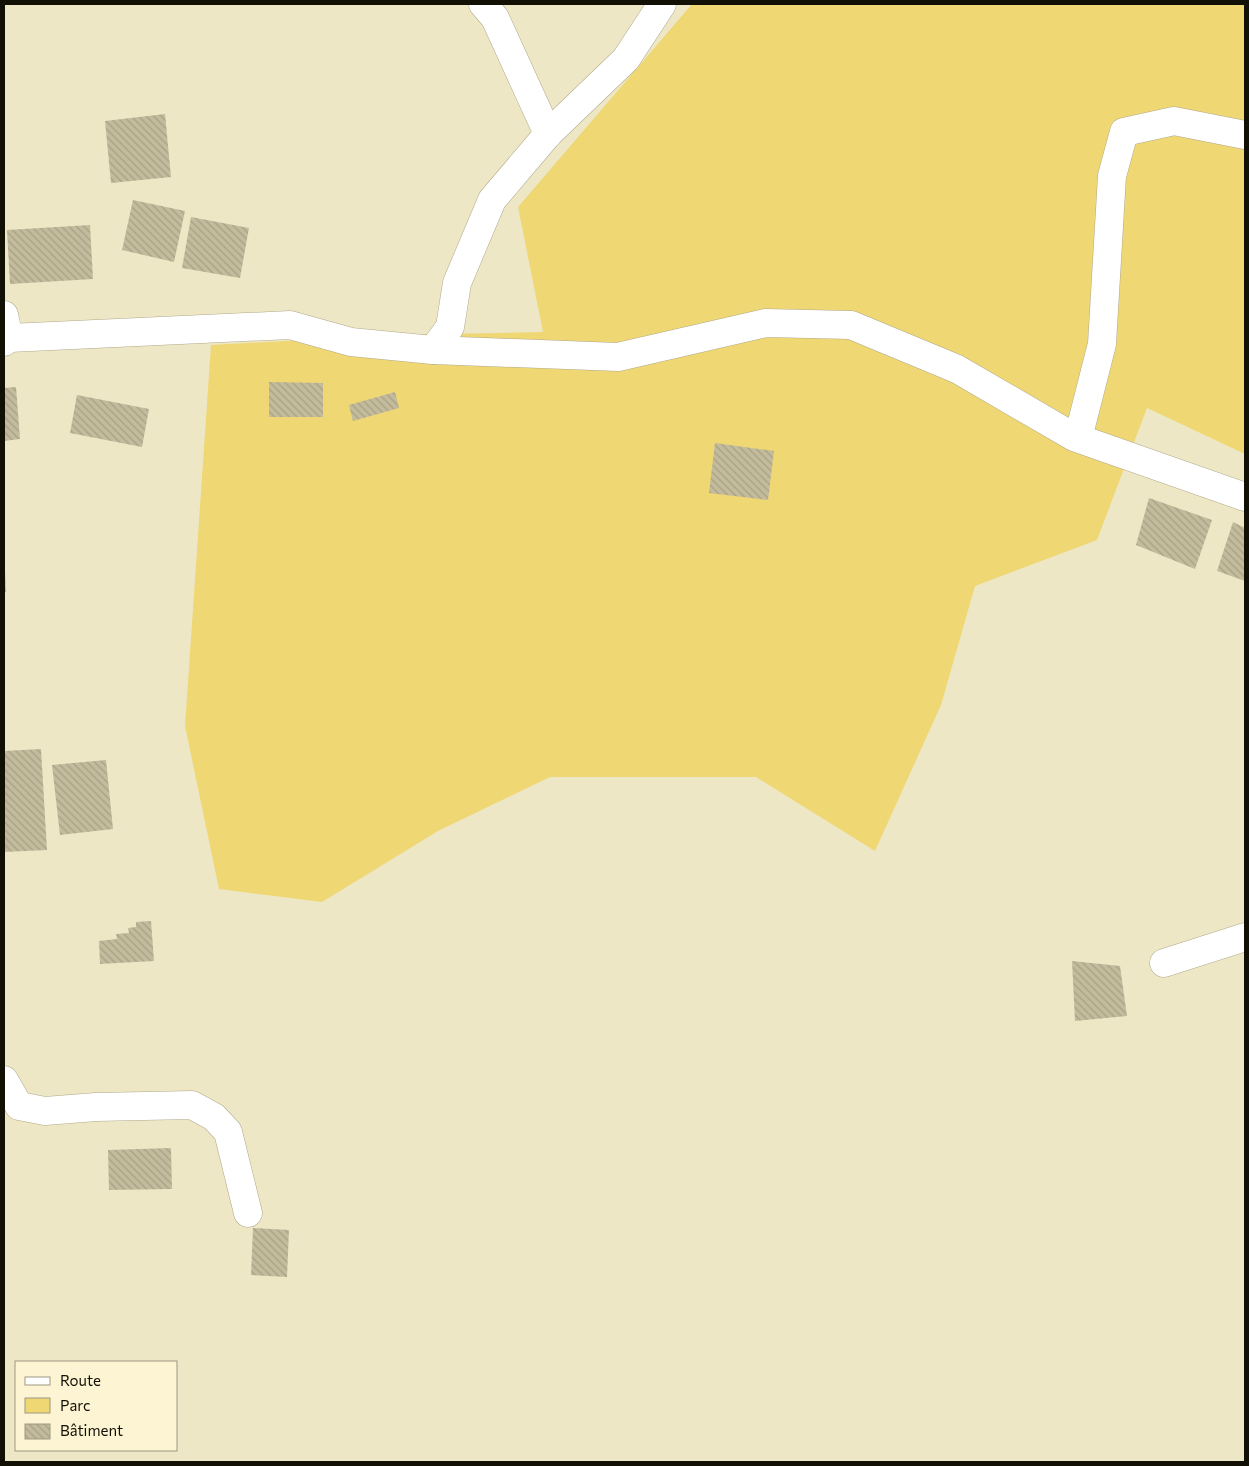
<svg xmlns="http://www.w3.org/2000/svg" width="1249" height="1466" font-family="Commissioner,sans-serif">
<style>
.green{fill:#efd774}
.building{fill:url(#building-back-hatch)}
.lines{fill:none;stroke-linecap:round;stroke-linejoin:round}
.minor-casing{stroke:#b0a98a;stroke-width:29}
.minor{stroke:#fff;stroke-width:28}
</style>
<defs>
<pattern id="building-back-hatch" width="6" height="6" patternUnits="userSpaceOnUse" patternTransform="scale(1.25)"><rect width="6" height="6" fill="#c3bb9c"/><path d="M-1 5l2 2M0 0l6 6M5-1l2 2" fill="none" stroke="#a6a085"/></pattern>
</defs>
<rect width="100%" height="100%" fill="#eee7c6"/>
<polygon class="green" points="692,4 1245,4 1245,454 1147,408 1097,540 975,586 941,705 875,851 756,777 550,777 438,831 322,902 219,889 185,726 211,345 393,335 543,332 518,207"/>
<g class="building">
<polygon points="165,114 171,177 111,183 105,121"/>
<polygon points="133,200 185,211 174,262 122,250"/>
<polygon points="191,217 249,228 240,278 182,268"/>
<polygon points="90,225 93,279 10,284 7,230"/>
<polygon points="269,382 323,383 323,417 269,417"/>
<polygon points="16,387 20,439 4,441 4,388"/>
<polygon points="395,392 399,408 353,421 349,405"/>
<polygon points="77,395 149,409 142,447 70,433"/>
<polygon points="715,443 774,451 768,500 709,493"/>
<polygon points="1149,498 1212,520 1195,569 1136,545"/>
<polygon points="1233,522 1245,528 1245,581 1217,571"/>
<polygon points="4,571 5,571 6,592 4,592"/>
<polygon points="41,749 47,850 4,852 4,751"/>
<polygon points="106,760 113,829 60,835 52,765"/>
<polygon points="151,921 154,961 100,964 99,941 117,939 116,934 129,933 128,928 136,927 136,922"/>
<polygon points="1072,961 1120,966 1127,1016 1075,1021"/>
<polygon points="171,1148 172,1189 109,1190 108,1150"/>
<polygon points="253,1228 289,1230 287,1277 251,1275"/>
</g>
<g class="lines">
<defs>
<g id="minor">
<polyline points="483,4 495,18 548,134"/>
<polyline points="4,315 9,338 4,342"/>
<polyline points="9,338 290,325 351,342 433,350 450,327 457,283 492,200 548,134 626,59 662,4"/>
<polyline points="433,350 618,357 766,323 851,325 957,369 1074,437 1245,497"/>
<polyline points="1078,438 1102,344 1112,176 1124,132 1174,121 1245,135"/>
<polyline points="1164,963 1245,937"/>
<polyline points="4,1080 19,1106 45,1111 96,1107 192,1105 214,1117 228,1132 248,1213"/>
</g>
</defs>
<use href="#minor" class="minor-casing"/>
<use href="#minor" class="minor"/>
</g>
<rect width="1249" height="1466" fill="none" stroke="#120f05" stroke-width="10"/>
<rect x="15" y="1361" width="162" height="90" fill="#fcf4d3" stroke="#9e9881"/>
<rect x="25" y="1377" width="25" height="8" fill="#ffffff" stroke="#9e9881"/>
<text x="60" y="1386" font-size="15" fill="#120f05">Route</text>
<rect x="25" y="1398" width="25" height="15" fill="#efd774" stroke="#9e9881"/>
<text x="60" y="1411" font-size="15" fill="#120f05">Parc</text>
<rect x="25" y="1424" width="25" height="15" fill="url(#building-back-hatch)" stroke="#9e9881"/>
<text x="60" y="1436" font-size="15" fill="#120f05">Bâtiment</text>
</svg>
